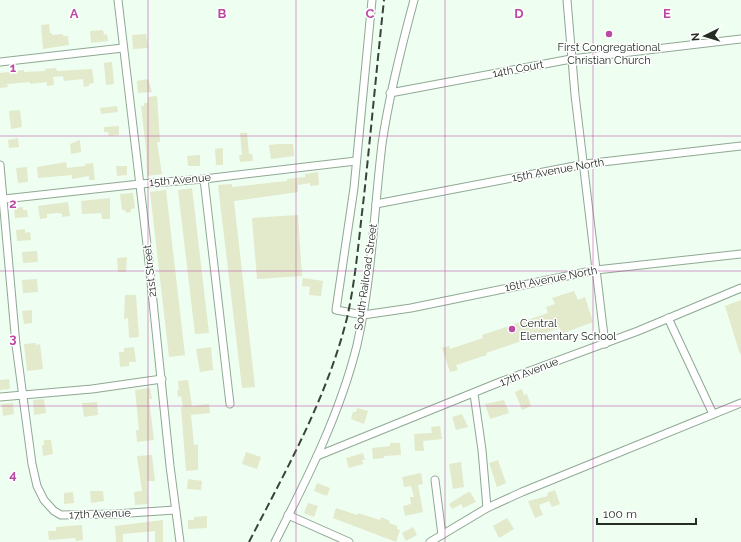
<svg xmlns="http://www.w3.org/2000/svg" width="741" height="542" font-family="Raleway,sans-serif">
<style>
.building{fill:#e3e9cb}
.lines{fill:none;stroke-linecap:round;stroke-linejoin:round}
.minor-casing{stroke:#8fa894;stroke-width:9}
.minor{stroke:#fff;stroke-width:7}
.rail{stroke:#38433a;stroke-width:2;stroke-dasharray:8 4;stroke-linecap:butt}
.grid{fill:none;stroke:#bc4aa5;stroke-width:1;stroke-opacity:0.55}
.poi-dot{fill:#bc4aa5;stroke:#fff;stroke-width:1.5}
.labels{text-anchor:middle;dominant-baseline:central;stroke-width:3;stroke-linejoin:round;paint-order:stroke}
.poi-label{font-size:11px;fill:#232d25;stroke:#fff}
.street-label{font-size:11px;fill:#232d25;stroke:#fff}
.grid-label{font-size:13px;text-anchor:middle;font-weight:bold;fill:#bc4aa5;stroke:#fff;stroke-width:3;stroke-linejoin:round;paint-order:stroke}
</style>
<rect width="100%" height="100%" fill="#eefef1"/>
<g class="building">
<polygon points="49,24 50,33 52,33 52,35 63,34 63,36 68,36 69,45 43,49 41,25"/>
<polygon points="103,30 104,35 107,34 108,41 91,43 90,31"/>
<polygon points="146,34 148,48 133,49 132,35"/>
<polygon points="112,62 114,84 106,85 104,63"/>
<polygon points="56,68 57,71 92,69 94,83 89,84 89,86 84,87 83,79 64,81 63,76 53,77 54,85 47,86 47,82 30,84 30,82 7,84 8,87 0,88 0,73 24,70 24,72 45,71 45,69"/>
<polygon points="148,79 152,92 138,93 137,81"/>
<polygon points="157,96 160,142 157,142 162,174 147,176 146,149 141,106 144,106 144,103 148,103 148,97"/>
<polygon points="117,106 118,112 101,114 100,108"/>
<polygon points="20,110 22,127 11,129 9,111"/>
<polygon points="119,126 119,135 109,136 108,132 104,132 104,127"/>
<polygon points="240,133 247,133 249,154 252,154 253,161 240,162 239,155 242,155"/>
<polygon points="18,138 19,147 9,148 8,140"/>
<polygon points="80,140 81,152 71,154 70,144"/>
<polygon points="278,144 293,144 294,156 271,159 269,145"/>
<polygon points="223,148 223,165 216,165 215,149"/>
<polygon points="200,155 200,166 188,166 187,156"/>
<polygon points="66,162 67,168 85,166 85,164 93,163 95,180 89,180 89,176 72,179 72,175 38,178 37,167"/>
<polygon points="116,166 127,166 127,175 117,176"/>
<polygon points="27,167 28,182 18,183 16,168"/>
<polygon points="318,172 319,185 310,186 310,183 298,185 298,192 234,201 255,387 242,388 218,185 232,184 232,187 287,181 287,179 305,177 305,174"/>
<polygon points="192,188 209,333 195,334 178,190"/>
<polygon points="166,190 185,355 169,357 150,192"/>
<polygon points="133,193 135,208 131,209 131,212 126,213 125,210 122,210 120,194"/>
<polygon points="110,198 110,219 102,219 101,213 82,214 81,201"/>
<polygon points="68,202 70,216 62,217 62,214 57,213 47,214 47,218 40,219 38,206"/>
<polygon points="23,207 23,210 27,210 28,217 15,218 14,208"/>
<polygon points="298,215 302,276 257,279 252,218"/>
<polygon points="25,229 25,233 30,232 31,240 17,241 16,230"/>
<polygon points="37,251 38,262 23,263 22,252"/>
<polygon points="127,257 126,272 118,272 117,258"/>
<polygon points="303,278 323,281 321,296 309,295 310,287 302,286"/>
<polygon points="37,279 38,292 23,293 22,280"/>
<polygon points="574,291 578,300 585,297 593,322 561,334 560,328 486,353 487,355 456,365 458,370 450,372 442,348 449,346 450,349 483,338 482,335 548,313 546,307 555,304 552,298"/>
<polygon points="125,295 136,295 139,337 129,338 128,318 124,319"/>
<polygon points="741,300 741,354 740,354 725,306"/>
<polygon points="32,310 32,323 24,324 22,311"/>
<polygon points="36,343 36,345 40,344 43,369 27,371 24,344"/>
<polygon points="134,347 136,362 129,362 129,366 120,367 119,352 124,352 124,348"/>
<polygon points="211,347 213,370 200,372 196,349"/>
<polygon points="9,379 10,389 0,390 0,380"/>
<polygon points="188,380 192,406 209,404 210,413 191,415 194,445 198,444 198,470 186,471 181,407 183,407 181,396 178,397 177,390 179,390 178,381"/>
<polygon points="150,388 152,399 149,399 154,440 137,442 136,430 139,430 135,390"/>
<polygon points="522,389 524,395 527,394 531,406 522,410 515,392"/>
<polygon points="44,399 46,413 34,415 33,400"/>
<polygon points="504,400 509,413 490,419 485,404"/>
<polygon points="97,402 98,415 84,417 82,403"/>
<polygon points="13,403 14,414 3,416 2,404"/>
<polygon points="357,408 368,411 364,424 351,419 353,412 356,412"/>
<polygon points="462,414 468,427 456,430 452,417"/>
<polygon points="440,426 442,439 423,441 424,451 415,451 414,434 432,433 431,427"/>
<polygon points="44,440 51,440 53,454 43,456 42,445 44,445"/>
<polygon points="390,443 400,443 401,455 384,456 384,458 373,459 372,448 390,446"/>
<polygon points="246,452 261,457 257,469 242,464"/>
<polygon points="363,453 365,460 362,460 363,464 349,468 346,458"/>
<polygon points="152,455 155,481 147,481 148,504 135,505 134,492 142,491 137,456"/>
<polygon points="498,460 506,483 497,487 489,463"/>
<polygon points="461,462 464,487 453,489 449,464"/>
<polygon points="421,473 423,484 418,485 423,512 405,516 403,506 411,504 410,497 414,497 411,486 404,487 402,477"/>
<polygon points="188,479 202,481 201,490 187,489"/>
<polygon points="317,483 330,488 327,496 314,491"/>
<polygon points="555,490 560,504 552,507 549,501 539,505 543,515 535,518 528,501 548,496 547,493"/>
<polygon points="90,491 103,491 104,501 91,503"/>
<polygon points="73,492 74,503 64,504 64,493"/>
<polygon points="468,492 470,492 476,502 463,508 461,504 452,509 449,504"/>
<polygon points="308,503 318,506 314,517 304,513"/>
<polygon points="336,508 357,515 358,513 380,520 381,517 390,521 389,523 397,526 397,529 400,530 396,542 333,518"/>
<polygon points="207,516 207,528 188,529 188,520 194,520 194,517"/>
<polygon points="507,518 514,529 499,538 493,526"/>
<polygon points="163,520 163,542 155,542 155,531 123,534 123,542 116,542 115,526"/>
<polygon points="82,525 83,540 76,541 75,538 49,540 48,531 56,531 56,527"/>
<polygon points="413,527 417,535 406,541 402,533"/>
</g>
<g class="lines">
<defs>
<g id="minor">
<polyline points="118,0 148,253 170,466 180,542"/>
<polyline points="372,0 354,188 336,310 363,315 411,308 596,270 741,254"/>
<polyline points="567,0 575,95 605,344"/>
<polyline points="0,62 123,48"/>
<polyline points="390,93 571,59 741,39"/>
<polyline points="0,165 16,345 32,464 37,486 44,500 54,511 61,515 115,514 175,510"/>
<polyline points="204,179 230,404"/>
<polyline points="4,199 140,184 204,179 356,161"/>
<polyline points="376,204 585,164 741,146"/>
<polyline points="668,318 713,414"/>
<polyline points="474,394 482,450 487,508"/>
<polyline points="0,397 92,389 162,379"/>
<polyline points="317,456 500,382 638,331 741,288"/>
<polyline points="435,480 442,535"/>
<polyline points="288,515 349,542"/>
<path d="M275,542C307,479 340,414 357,345C372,279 374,211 382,144C389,95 401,48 414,0"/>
<polyline points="430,542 487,508 522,492 741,403"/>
</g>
</defs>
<use href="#minor" class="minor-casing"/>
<use href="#minor" class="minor"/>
<path class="rail" d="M249,542C286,470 327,398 347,318C356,278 359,236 364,196C371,130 377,65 384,0"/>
</g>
<path class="grid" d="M148,0V542M296,0V542M445,0V542M593,0V542M0,136H741M0,271H741M0,406H741"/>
<g class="poi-dot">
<circle cx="609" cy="34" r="4"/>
<circle cx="512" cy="329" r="4"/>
</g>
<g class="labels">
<g class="poi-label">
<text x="609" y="47">First Congregational<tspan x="609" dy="13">Christian Church</tspan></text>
<text x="520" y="323" text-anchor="start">Central<tspan x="520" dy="13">Elementary School</tspan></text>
</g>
<g class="street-label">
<text transform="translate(518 69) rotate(-11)">14th Court</text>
<text transform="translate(558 170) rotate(-10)">15th Avenue North</text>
<text transform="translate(180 180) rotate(-5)">15th Avenue</text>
<text transform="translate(150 271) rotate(-96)">21st Street</text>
<text transform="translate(366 277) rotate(-82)">South Railroad Street</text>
<text transform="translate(551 279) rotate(-11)">16th Avenue North</text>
<text transform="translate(529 372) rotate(-21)">17th Avenue</text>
<text transform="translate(100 514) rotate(-2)">17th Avenue</text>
</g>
</g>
<g class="grid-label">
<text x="74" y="18">A</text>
<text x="222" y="18">B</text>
<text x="370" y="18">C</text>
<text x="519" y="18">D</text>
<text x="667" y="18">E</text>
<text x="13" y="72">1</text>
<text x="13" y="208">2</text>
<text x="13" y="343">3</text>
<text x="13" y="479">4</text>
</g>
<g transform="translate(705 36) rotate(265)" stroke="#ffffff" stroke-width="3" paint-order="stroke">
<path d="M0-3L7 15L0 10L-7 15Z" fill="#232d25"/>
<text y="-6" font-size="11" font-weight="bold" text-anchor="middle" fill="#232d25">N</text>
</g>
<path d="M597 518v6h99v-6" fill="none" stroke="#232d25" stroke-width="2"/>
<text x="603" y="518" font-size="12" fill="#232d25" stroke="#ffffff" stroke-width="3" paint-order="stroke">100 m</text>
</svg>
